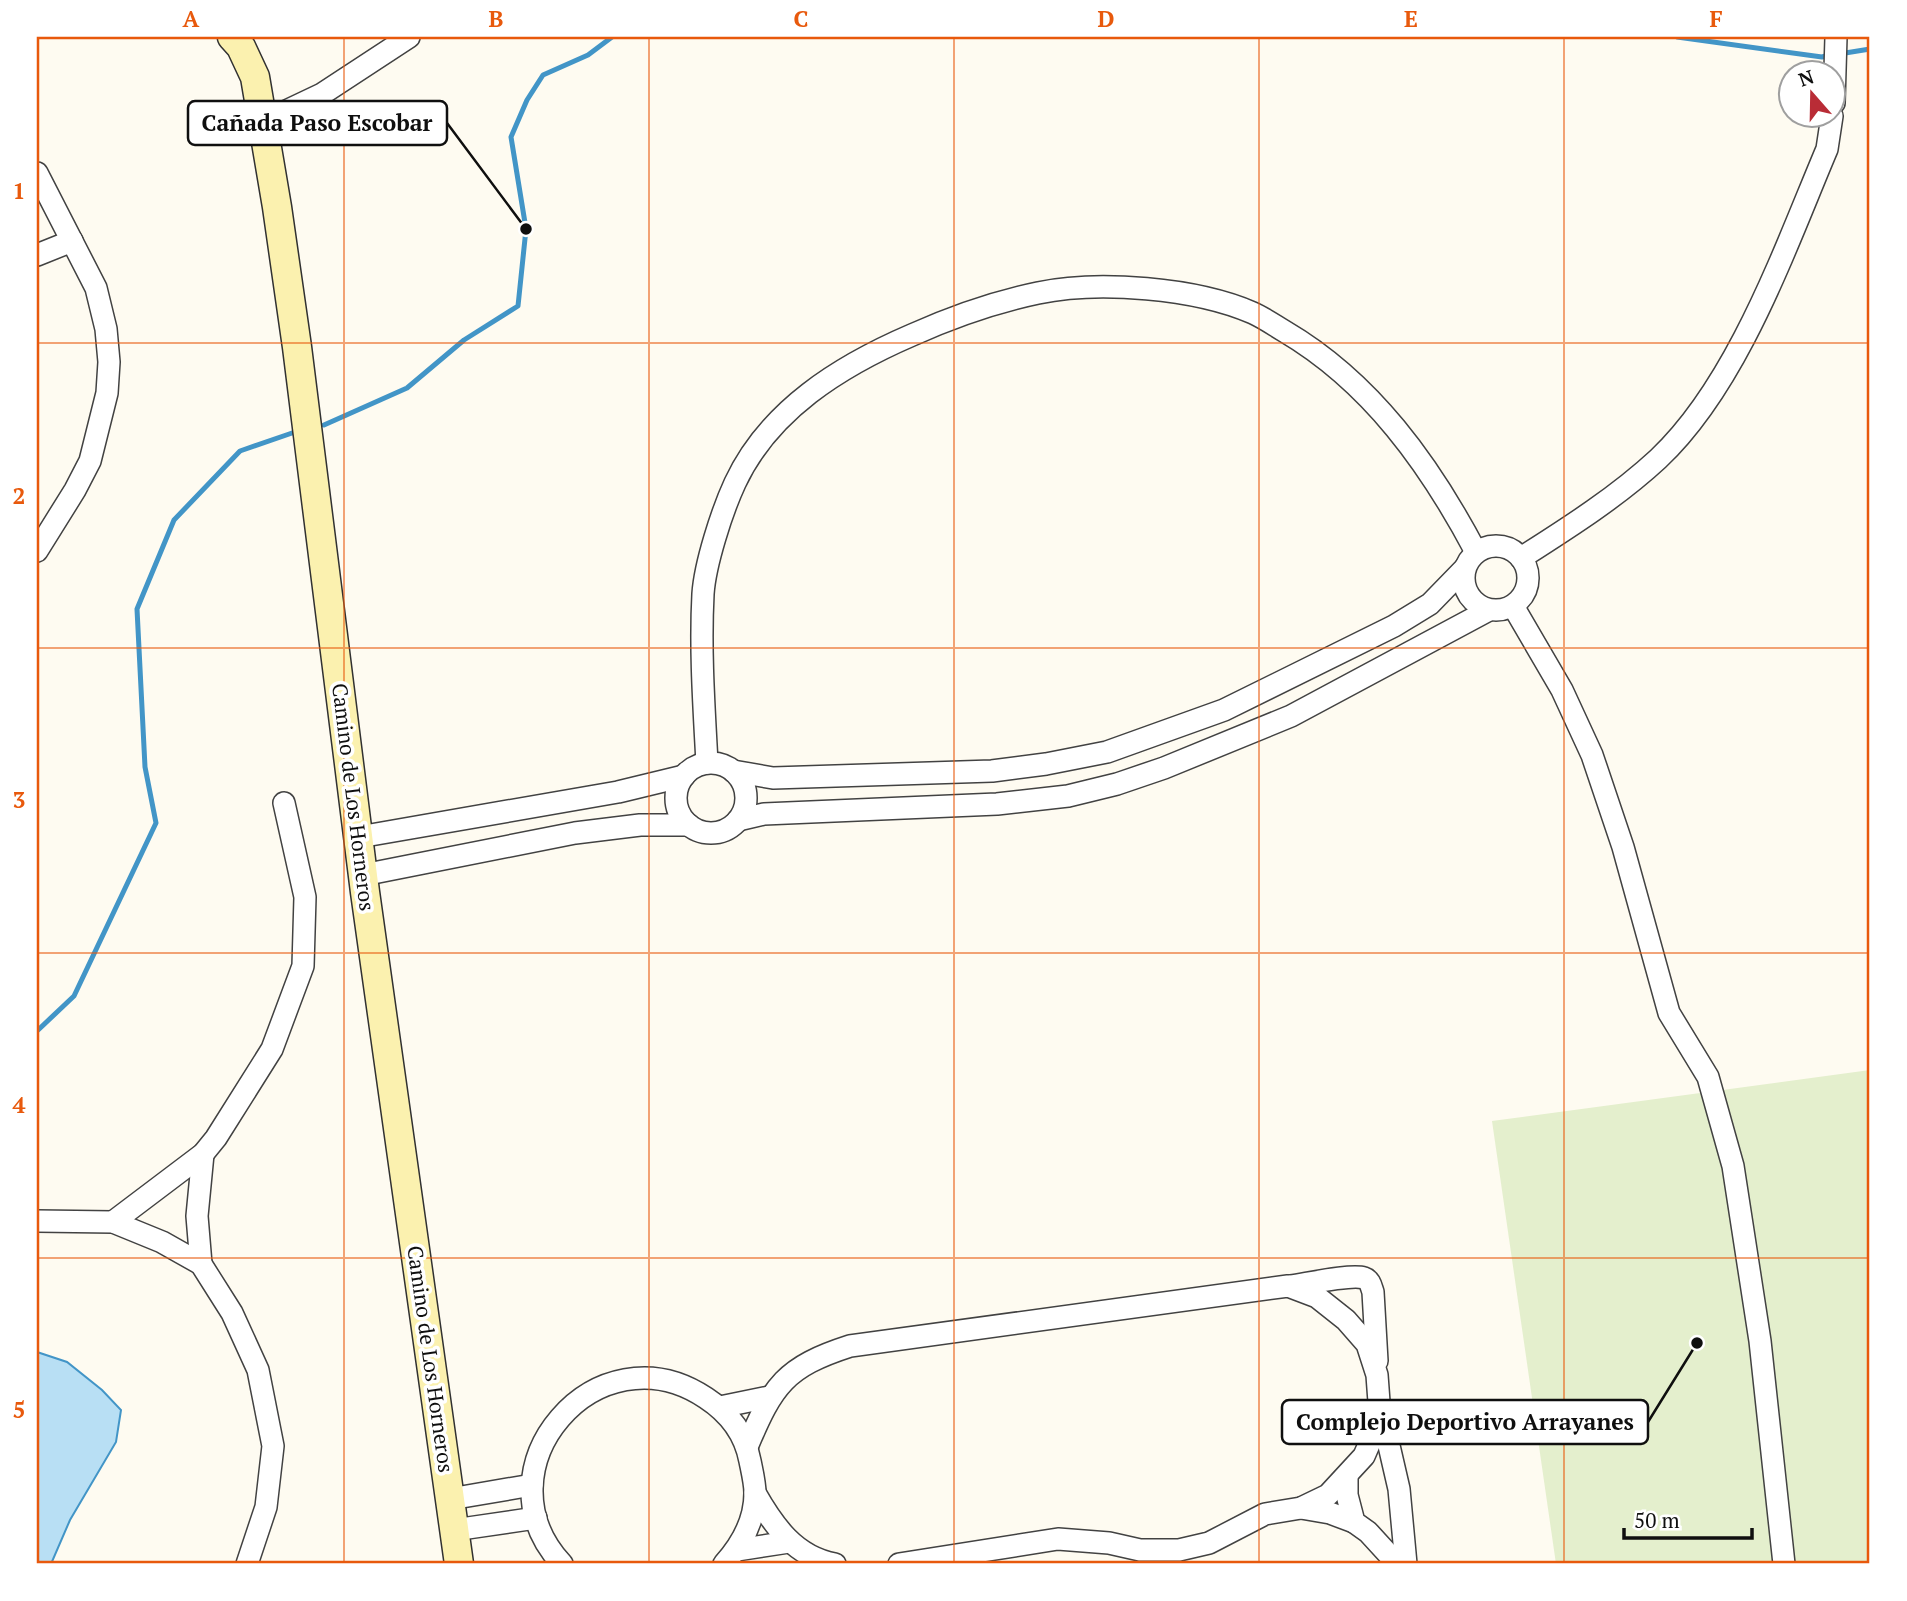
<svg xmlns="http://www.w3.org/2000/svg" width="1907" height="1601" font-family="'PT Serif',serif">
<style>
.pitch{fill:#e4efcd}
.water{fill:#b8dff4;stroke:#4295c7;stroke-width:2}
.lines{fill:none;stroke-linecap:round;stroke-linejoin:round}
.stream{stroke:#4295c7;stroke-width:5}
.street-casing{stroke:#424242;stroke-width:24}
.secondary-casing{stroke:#313131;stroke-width:31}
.street{stroke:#fff;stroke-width:21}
.secondary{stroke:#fbf1af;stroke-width:28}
.grid{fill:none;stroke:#e8590c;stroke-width:2;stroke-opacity:0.55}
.labels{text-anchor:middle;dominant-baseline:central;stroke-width:7;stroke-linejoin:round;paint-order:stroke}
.street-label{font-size:21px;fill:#0f0f0f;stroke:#fff}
.leader{fill:none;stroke:#0f0f0f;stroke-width:2.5}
.callout-dot{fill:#0f0f0f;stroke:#fff;stroke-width:2.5}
.callout{fill:#fff;stroke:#0f0f0f;stroke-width:2.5}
.callout-label{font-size:23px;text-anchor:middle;font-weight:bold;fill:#0f0f0f}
.neatline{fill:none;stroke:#e8590c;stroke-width:2.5}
.grid-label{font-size:23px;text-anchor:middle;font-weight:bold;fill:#e8590c}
</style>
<rect width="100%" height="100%" fill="#fefbf1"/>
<polygon class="pitch" points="1870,1070 1870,1564 1556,1564 1492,1121"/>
<polygon class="water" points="37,1352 67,1362 102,1390 121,1410 116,1442 70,1520 51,1564 37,1564"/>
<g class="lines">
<g class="stream">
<polyline points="1677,37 1822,57 1829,55"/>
<polyline points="1839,54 1870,49"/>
<polyline points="324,425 407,388 464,340 518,306 526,229 511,137 527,100 543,75 588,55 612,37"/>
<polyline points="37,1031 74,996 156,823 145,767 137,609 174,520 240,451 295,432"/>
</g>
<defs>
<g id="street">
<polyline points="1834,103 1836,37"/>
<polyline points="263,122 322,94 409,37"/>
<polyline points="37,173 96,288 106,329 109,362 107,393 90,461 75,490 37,551"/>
<polyline points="37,255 72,241"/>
<circle cx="1496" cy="578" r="32"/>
<path d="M1521,558C1568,528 1617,497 1658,459C1738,384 1785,248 1827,149L1832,116"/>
<polyline points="1513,606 1562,690 1592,755 1623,847 1669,1013 1708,1077 1733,1166 1760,1341 1784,1564"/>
<path d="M707,763C704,707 700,650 703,594C705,564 722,511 735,483C769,410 840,366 912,335C952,317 995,302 1038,293C1098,280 1196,288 1253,313C1264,318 1274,325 1284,331C1371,382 1430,465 1476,552"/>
<circle cx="711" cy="798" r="35"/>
<polyline points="733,771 773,778 992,771 1046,764 1107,752 1224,710 1394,626 1430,604 1465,568"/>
<polyline points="738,820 764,814 997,804 1068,796 1117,784 1164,768 1291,716 1489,610"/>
<polyline points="359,837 618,792 684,776"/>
<polyline points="363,875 575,833 640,825 689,825"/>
<polyline points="37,1221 113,1222 162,1242 201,1264 232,1313 258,1370 273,1446 266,1507 247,1564"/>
<polyline points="113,1222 203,1154 216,1138 272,1049 303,966 305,897 284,803"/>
<polyline points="201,1264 197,1216 203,1154"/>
<path d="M1291,1286C1306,1284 1351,1274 1364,1278C1370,1280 1371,1286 1373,1292L1377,1361"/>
<polyline points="720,1407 769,1397"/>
<polyline points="1381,1411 1399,1489 1406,1564"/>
<path d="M747,1447C773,1385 785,1367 850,1346L1288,1286L1317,1297L1346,1320L1367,1344L1377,1375L1379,1402L1374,1433L1364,1456L1328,1495L1301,1508L1265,1514L1209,1543L1179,1550H1140L1109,1543L1058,1539L899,1564"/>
<polyline points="1347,1478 1347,1495 1354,1522 1368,1532 1390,1556 1394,1564"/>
<path d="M755,1493C773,1525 795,1557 835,1564"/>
<polyline points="450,1499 532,1485"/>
<polyline points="1301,1508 1330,1513 1354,1522"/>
<polyline points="454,1530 536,1518"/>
<polyline points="737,1550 789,1542"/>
<path d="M562,1564C474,1469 597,1325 706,1398C729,1413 745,1434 750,1461C752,1471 755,1483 755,1493C755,1520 741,1545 724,1564"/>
</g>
<polyline id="secondary" points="232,37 241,47 255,77 277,207 297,347 365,892 459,1564"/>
</defs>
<use href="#street" class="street-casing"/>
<use href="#secondary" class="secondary-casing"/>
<use href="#street" class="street"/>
<use href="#secondary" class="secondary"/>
</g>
<path class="grid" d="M344,37V1564M649,37V1564M954,37V1564M1259,37V1564M1564,37V1564M37,343H1870M37,648H1870M37,953H1870M37,1258H1870"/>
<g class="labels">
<g class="street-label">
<text transform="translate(354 797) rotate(83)">Camino de Los Horneros</text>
<text transform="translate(431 1359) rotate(82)">Camino de Los Horneros</text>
</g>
</g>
<path class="leader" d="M526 229L447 123M1697 1343L1648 1422"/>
<g class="callout-dot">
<circle cx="526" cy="229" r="7"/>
<circle cx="1697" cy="1343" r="7"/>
</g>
<g class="callout">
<rect x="188" y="101" width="259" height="44" rx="7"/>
<rect x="1282" y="1400" width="366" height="44" rx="7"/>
</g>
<g class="callout-label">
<text x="317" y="131">Cañada Paso Escobar</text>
<text x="1465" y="1430">Complejo Deportivo Arrayanes</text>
</g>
<rect width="1907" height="1601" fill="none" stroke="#ffffff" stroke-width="77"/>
<g transform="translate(1812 94) rotate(340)"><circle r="33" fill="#ffffff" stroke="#9f9f9f" stroke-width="2"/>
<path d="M0-5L12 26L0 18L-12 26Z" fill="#b92c36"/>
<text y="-10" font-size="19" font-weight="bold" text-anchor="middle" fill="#0f0f0f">N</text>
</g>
<path d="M1624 1528v10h128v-10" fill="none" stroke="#0f0f0f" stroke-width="3.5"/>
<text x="1634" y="1528" font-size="21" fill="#0f0f0f" stroke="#ffffff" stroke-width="5" paint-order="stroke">50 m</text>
<rect x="38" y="38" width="1830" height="1524" class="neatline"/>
<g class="grid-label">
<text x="191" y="27">A</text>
<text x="496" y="27">B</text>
<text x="801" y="27">C</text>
<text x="1106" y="27">D</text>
<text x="1411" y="27">E</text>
<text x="1716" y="27">F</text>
<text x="19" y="199">1</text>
<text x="19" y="504">2</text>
<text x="19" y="808">3</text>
<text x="19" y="1113">4</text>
<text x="19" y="1418">5</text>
</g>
</svg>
